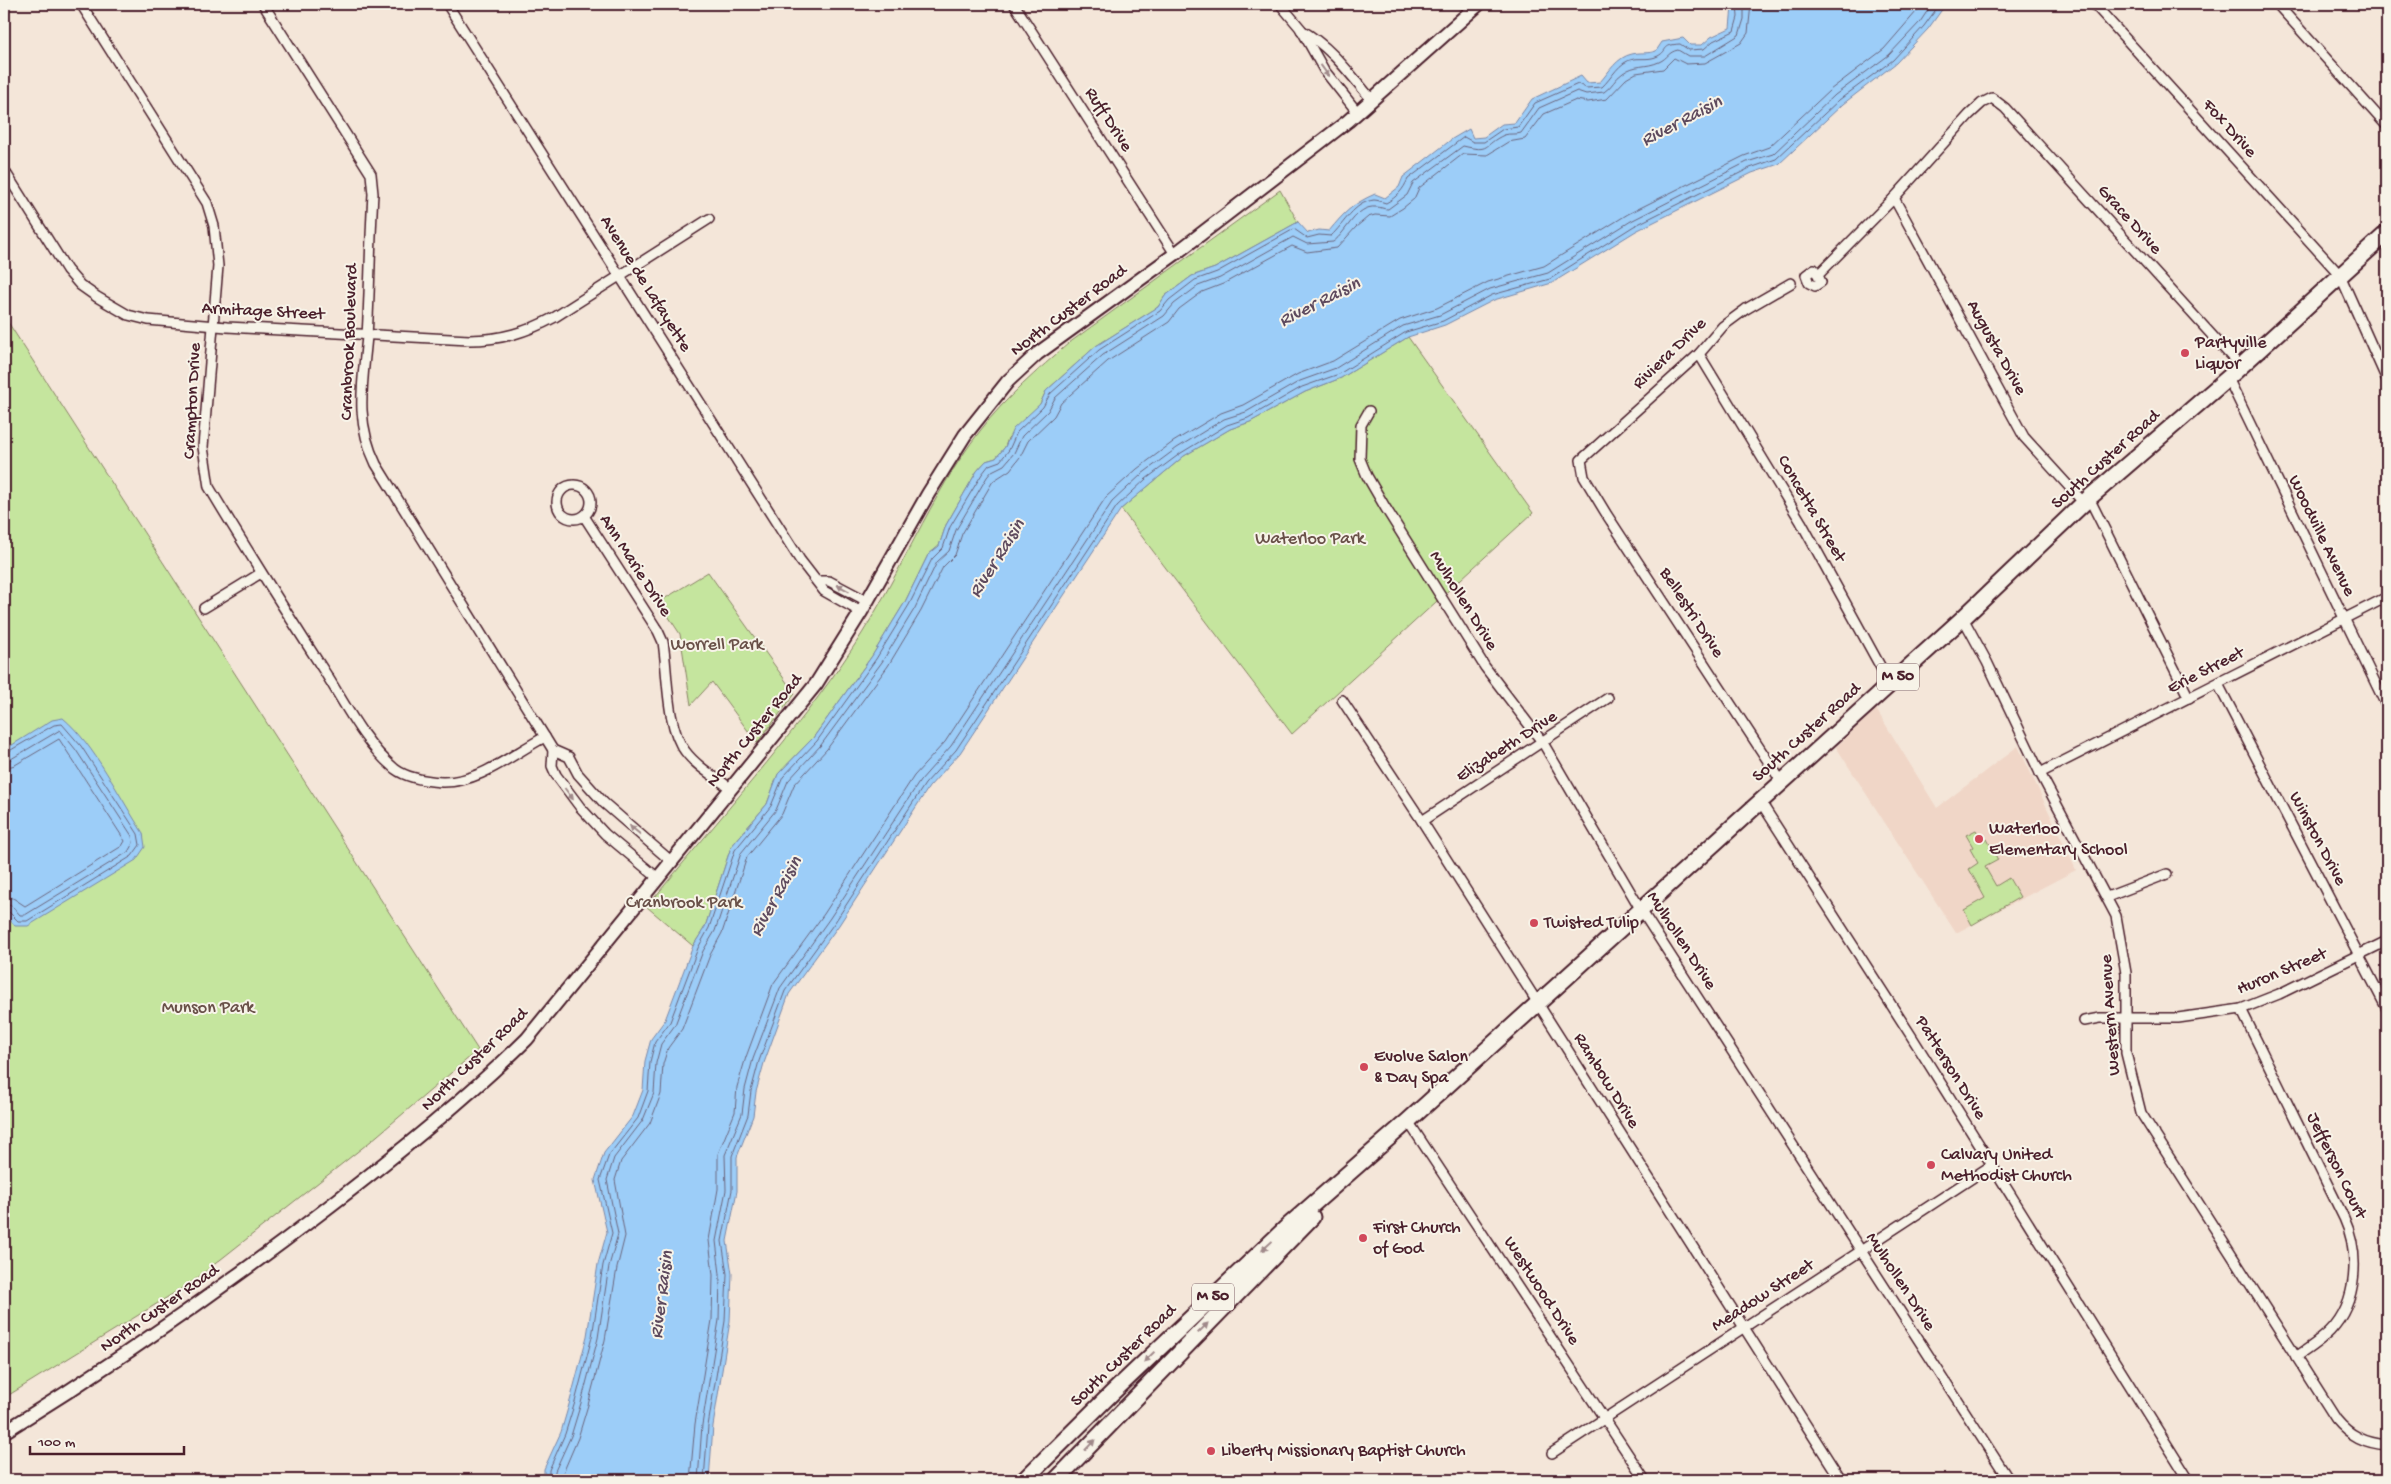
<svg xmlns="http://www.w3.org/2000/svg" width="2391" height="1484" font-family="'Gochi Hand',sans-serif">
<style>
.built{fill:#f0d6c7}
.green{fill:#c5e59e;stroke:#888264}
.water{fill:#9ccdf8;stroke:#7b87a6}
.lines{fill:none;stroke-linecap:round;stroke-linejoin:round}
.shore{stroke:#6b657d;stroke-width:1}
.street-casing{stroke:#4a1f2b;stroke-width:12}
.secondary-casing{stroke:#4a1f2b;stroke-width:16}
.primary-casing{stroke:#4a1f2b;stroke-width:19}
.street{stroke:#f7f3e8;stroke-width:9}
.secondary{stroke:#f7f3e8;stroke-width:12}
.primary{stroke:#f7f3e8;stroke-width:15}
.oneway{fill:#a0898a}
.poi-dot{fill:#d1495b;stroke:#f7f3e8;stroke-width:2}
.labels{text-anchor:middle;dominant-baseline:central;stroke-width:4;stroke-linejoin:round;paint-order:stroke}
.shield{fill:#f7f3e8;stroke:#7e5f64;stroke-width:1}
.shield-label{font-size:16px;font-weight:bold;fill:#4a1f2b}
.street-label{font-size:18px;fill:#4a1f2b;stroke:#f7f3e8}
.poi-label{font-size:18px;fill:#4a1f2b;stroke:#f7f3e8;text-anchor:start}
.park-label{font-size:18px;fill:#695048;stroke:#f7f3e8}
.water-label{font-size:19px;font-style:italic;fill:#5e4a5e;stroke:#f7f3e8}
</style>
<rect width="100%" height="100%" fill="#f4e6d9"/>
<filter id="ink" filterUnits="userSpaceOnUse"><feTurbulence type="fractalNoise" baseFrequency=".02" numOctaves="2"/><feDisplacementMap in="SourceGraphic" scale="10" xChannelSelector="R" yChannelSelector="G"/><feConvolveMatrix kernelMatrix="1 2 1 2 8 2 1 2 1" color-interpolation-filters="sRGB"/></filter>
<g filter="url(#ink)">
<polygon class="built" points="1876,709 1937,808 2018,746 2076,870 1956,933 1836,747"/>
<g class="green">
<path d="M1280,190L1298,222L1215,268L1192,276L1165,296L1158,307L1096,346L1046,391L1040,404L1008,438L1005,447L996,458L986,461L977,471L946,525L939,546L928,555L905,602L872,656L813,738L778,774L767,804L731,847L705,927L693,946L647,907C716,821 793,738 854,646C900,577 929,497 980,431C1005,398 1038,370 1069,343Z"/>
<polygon points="4,316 478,1050 371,1141 192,1282 4,1398"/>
<polygon points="1408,337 1533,513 1292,734 1121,509 1184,456 1230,429 1250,422 1305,392 1341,378"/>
<polygon points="708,572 795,694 757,743 712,682 691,705 680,634 659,602"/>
<polygon points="1976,830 1983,841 1987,839 1998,860 1985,867 1996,886 2009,878 2020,897 1972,925 1964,910 1985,898 1969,869 1978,863 1970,849 1973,847 1966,835"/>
</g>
<g class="water">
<path d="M1740,4H1946L1928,29L1896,63L1843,104L1779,164L1752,173L1636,231L1552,283L1494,300L1445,325L1408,337L1341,378L1305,392L1250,422L1230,429L1184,456L1121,509L960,753L929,787L839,925L789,994L764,1063L756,1092L753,1116L737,1157V1191L727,1241L732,1274L730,1321L713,1426L709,1480H544V1469L561,1432L570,1401L587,1336L598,1264L607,1232L595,1180L604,1153L633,1116L643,1090L645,1061L651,1039L665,1020L693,946L705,927L731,847L767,804L778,774L813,738L872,656L905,602L928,555L939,546L946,525L977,471L986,461L996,458L1005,447L1013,429L1040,404L1046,391L1096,346L1158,307L1165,296L1192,276L1215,268L1298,222L1308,233L1319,230L1329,231C1344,213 1352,204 1375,194L1385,198L1399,187L1403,177L1452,139L1469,129L1473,138L1484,137L1502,124L1515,123L1532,99L1581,76L1587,83L1600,82C1609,72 1617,57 1632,54C1640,52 1648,54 1656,51L1662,42L1683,38L1690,45H1702L1711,37L1730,28L1732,6Z"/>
<path d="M63,718C94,744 120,798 143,833L145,847L136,860L28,926H15L4,913V750L52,720Z"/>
</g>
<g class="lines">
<g class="shore">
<polyline points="4,754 54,725 62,724 81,746 138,834 140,845 132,856 27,921 18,921 9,912 4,910"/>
<polyline points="4,760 11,759 60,730 76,750 132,836 133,843 128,852 25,915 20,915 12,906 4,904"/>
<polyline points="4,768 15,765 59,739 125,841 122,846 25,906 13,898 4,897"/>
<path d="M549,1480V1470L565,1434L575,1402L592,1337L603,1265L612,1233L600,1180L609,1155L638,1118L648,1091L650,1062L655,1042L670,1022L698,948L709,928L735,850L771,806L783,777L817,741L876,659L909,605L932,559L943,548L950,527L982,474L989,465L1000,461L1009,450L1017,432L1043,407L1050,394L1099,350L1160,311L1169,300L1195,280L1217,272L1294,229L1307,238L1319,235L1331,236C1344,224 1354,202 1374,200C1378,200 1382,202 1386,203C1397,197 1403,190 1408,179L1464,137L1473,142H1484L1503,129L1518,127L1535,103L1578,84L1586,88L1602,87C1612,78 1619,61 1634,59C1642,58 1650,60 1658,56C1669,50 1661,45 1680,44L1689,50L1704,49L1713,41L1734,31L1738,17L1737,4"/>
<path d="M555,1480V1471L571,1436L581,1403L598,1338L609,1266L618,1234L607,1180L614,1158L643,1120L654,1093L656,1063L661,1044L675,1025L703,951L715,931L741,853L776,810L788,781L821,745L882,662L915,608L937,562L949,551L956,530L987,477L992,471L1004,465L1014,453L1022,436L1048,411L1055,398L1103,355L1164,316L1174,304L1198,286L1220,278L1293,237L1307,244L1333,242C1347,232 1356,205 1376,207C1381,207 1383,209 1388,209L1407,195L1413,183L1463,146C1492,153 1482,145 1504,135C1510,133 1516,135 1521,133L1539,108L1577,91L1586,94L1604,92C1612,87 1615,78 1623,73C1635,64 1646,68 1659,62C1668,58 1668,52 1678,50L1688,56H1705L1739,35L1744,19V4"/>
<polyline points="562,1480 563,1473 578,1438 588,1405 605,1340 617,1268 625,1236 615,1180 621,1161 650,1123 661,1094 663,1064 668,1048 682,1029 710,955 722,933 747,857 782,814 794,785 827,749 888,666 921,611 943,567 955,555 962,534 993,481 1010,470 1020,457 1028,441 1054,416 1061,403 1108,361 1169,322 1179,309 1202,292 1223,284 1292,246 1307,252 1337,248 1356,227 1368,217 1375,215 1390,216 1403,208 1414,199 1419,188 1463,154 1487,155 1508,142 1525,139 1544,114 1576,100 1588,102 1607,99 1626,79 1636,73 1663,69 1674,58 1686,64 1705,63 1741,43 1748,33 1751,4"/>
<polyline points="690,1480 695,1424 712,1320 713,1275 709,1240 718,1189 718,1154 735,1112 737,1087 746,1057 773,984 824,914 914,776 945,742 1106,497 1137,469 1173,442 1221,413 1243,405 1298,374 1333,361 1400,320 1437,308 1488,282 1544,266 1628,214 1744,156 1769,147 1830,90 1884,49 1923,4"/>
<polyline points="698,1480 702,1425 719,1320 720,1274 716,1241 726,1190 725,1155 742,1114 745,1089 753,1059 780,988 830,918 920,781 951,746 1112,502 1142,474 1177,448 1224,419 1246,412 1300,381 1336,368 1403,326 1440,315 1490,289 1548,273 1631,221 1747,162 1773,154 1835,95 1889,55 1920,22 1932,4"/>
<polyline points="704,1480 708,1426 725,1321 727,1274 722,1241 732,1190 732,1156 748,1115 751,1091 759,1061 785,991 835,922 925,784 956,750 1117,506 1146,479 1181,453 1227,425 1248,418 1302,387 1339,374 1406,332 1443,321 1492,295 1550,279 1634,226 1750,168 1776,159 1839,100 1893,60 1924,26 1940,4"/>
</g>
<defs>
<g id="street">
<path d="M81,4L207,203L214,226L218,266L203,447L209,487C247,550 286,612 326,674C346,706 365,744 395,769C407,778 427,781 442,782C480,783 512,754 545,737"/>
<path d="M263,4L371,174L373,194C370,241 370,289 367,336C363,383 354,419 376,464L553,750L569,757L578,774L604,803L672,862"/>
<polyline points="447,4 800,560 824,591 861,612"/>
<polyline points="1014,4 1175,254"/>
<polyline points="1280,4 1301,29 1324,70 1358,113"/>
<polyline points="2094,4 2340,275 2387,380"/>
<polyline points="2277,4 2387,126"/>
<path d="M1301,30C1331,47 1350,74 1372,100"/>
<path d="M4,170L67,270L80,285L97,297L128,315L148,320L227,327L469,340C501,340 527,332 555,317L709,219"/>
<polyline points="1894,198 2024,437 2084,503"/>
<polyline points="1818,275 1821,282 1815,286 1809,283 1806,275 1814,269 1818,275 1894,198 1969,115 1982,103 1992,98 2005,108 2240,366"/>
<polyline points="1699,354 1801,522 1890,684"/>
<polyline points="2228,378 2387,707"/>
<polyline points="1369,411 1361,425 1360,459 1367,476 1385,507 1485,667 1543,743 1641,910 2009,1480"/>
<circle cx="574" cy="502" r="17"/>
<polyline points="2089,498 2189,698"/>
<path d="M584,516L658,631L663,642C668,673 666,727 685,751C696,766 715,777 730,788"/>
<polyline points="817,581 829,581 867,601"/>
<polyline points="204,608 261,573"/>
<path d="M1963,618L1987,662L2040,773L2116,916L2126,973V1053L2141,1113L2336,1419C2350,1436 2365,1443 2387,1445"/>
<polyline points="2218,684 2387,1009"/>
<polyline points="1342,700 1422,821 1841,1480"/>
<polyline points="553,750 552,766 556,775 580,807 605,834 659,879"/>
<polyline points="2040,773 2387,597"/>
<polyline points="1781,781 1607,515 1584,477 1581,460 1699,354 1723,326 1746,309 1791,283"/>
<polyline points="1760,801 1910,1034 2189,1480"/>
<polyline points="1422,821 1608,698"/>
<polyline points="2107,897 2167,874"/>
<path d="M2241,1009L2344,1218C2360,1253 2358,1302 2330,1331C2320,1341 2308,1349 2296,1357"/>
<polyline points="2084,1021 2100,1018 2178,1018 2241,1009 2279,994 2387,941"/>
<polyline points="1408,1121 1645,1480"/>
<polyline points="1552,1453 1992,1165"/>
</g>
<path id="secondary" d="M4,1432C114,1364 219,1291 322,1212C393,1158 463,1102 527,1039L816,684L861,612L928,494L965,435L1008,381L1037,354L1175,254L1348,121L1479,4"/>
<g id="primary">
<polyline points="1024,1480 1112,1393 1287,1227 1408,1121 1963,618 2089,498 2228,378 2387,233"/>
<polyline points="1056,1480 1312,1217"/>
</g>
</defs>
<use href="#street" class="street-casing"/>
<use href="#secondary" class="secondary-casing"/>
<use href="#primary" class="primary-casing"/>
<use href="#street" class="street"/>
<use href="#secondary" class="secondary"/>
<use href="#primary" class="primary"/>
</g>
<defs><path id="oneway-solid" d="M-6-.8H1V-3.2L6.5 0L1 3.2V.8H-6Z" transform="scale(1.25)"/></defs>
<g class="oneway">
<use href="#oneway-solid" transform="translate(1325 71) rotate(54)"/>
<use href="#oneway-solid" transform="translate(843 588) rotate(-151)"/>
<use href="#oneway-solid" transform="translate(569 794) rotate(53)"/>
<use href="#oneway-solid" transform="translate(635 830) rotate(-140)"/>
<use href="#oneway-solid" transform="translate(1267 1246) rotate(137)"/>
<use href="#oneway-solid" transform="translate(1203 1328) rotate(-45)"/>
<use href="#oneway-solid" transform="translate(1149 1357) rotate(136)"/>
<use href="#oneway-solid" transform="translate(1090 1445) rotate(-47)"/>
</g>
</g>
<g class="poi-dot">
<circle cx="2185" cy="353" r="5"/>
<circle cx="1979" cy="839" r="5"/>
<circle cx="1534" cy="923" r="5"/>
<circle cx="1364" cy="1067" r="5"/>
<circle cx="1931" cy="1165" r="5"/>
<circle cx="1363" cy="1238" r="5"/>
<circle cx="1211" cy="1451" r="5"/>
</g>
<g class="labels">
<g class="shield">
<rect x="1877" y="663.5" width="42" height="27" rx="4"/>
<rect x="1192" y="1283.5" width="42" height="27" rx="4"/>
</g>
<g class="shield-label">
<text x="1898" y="677">M 50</text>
<text x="1213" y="1297">M 50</text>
</g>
<g class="street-label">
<text transform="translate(1108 120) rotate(57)">Ruff Drive</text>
<text transform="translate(2229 129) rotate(48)">Fox Drive</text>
<text transform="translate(2129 220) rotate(48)">Grace Drive</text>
<text transform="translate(645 284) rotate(58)">Avenue de Lafayette</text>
<text transform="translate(1069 311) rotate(-37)">North Custer Road</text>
<text transform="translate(263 312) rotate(3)">Armitage Street</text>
<text transform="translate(350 342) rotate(-88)">Cranbrook Boulevard</text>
<text transform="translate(1996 348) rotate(61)">Augusta Drive</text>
<text transform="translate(1670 354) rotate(-44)">Riviera Drive</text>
<text transform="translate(193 401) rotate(-87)">Crampton Drive</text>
<text transform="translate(2106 460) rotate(-42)">South Custer Road</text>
<text transform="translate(1811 509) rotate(60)">Concetta Street</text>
<text transform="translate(2321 536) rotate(64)">Woodville Avenue</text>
<text transform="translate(635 566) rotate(57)">Ann Marie Drive</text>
<text transform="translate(1463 601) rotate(58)">Mulhollen Drive</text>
<text transform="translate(1691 613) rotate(57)">Bellestri Drive</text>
<text transform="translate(2206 671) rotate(-27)">Erie Street</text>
<text transform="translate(755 731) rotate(-51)">North Custer Road</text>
<text transform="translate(1807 733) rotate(-42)">South Custer Road</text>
<text transform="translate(1507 747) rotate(-33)">Elizabeth Drive</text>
<text transform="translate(2317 839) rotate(62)">Winston Drive</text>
<text transform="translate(1681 941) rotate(57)">Mulhollen Drive</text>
<text transform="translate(2282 972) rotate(-23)">Huron Street</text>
<text transform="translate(2111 1015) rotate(-94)">Western Avenue</text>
<text transform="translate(475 1060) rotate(-44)">North Custer Road</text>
<text transform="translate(1950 1068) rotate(58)">Patterson Drive</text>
<text transform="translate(1606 1081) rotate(58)">Rambow Drive</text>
<text transform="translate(2336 1166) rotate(64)">Jefferson Court</text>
<text transform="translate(1900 1282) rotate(57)">Mulhollen Drive</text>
<text transform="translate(1541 1291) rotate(57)">Westwood Drive</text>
<text transform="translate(1763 1296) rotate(-33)">Meadow Street</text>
<text transform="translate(160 1309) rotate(-35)">North Custer Road</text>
<text transform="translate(1124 1356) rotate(-44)">South Custer Road</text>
</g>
<g class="poi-label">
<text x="2195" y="343">Partyville<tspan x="2195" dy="21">Liquor</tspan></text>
<text x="1989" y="829">Waterloo<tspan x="1989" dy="21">Elementary School</tspan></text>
<text x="1544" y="923">Twisted Tulip</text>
<text x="1374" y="1057">Evolve Salon<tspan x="1374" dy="21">&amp; Day Spa</tspan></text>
<text x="1941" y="1155">Calvary United<tspan x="1941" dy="21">Methodist Church</tspan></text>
<text x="1373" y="1228">First Church<tspan x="1373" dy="21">of God</tspan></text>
<text x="1221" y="1451">Liberty Missionary Baptist Church</text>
</g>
<g class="park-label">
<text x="1310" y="539">Waterloo Park</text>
<text x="717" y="645">Worrell Park</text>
<text x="684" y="903">Cranbrook Park</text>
<text x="208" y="1008">Munson Park</text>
</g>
<g class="water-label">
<text transform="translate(1682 122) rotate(-28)">River Raisin</text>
<text transform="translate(1320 303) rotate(-27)">River Raisin</text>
<text transform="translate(998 559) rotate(-58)">River Raisin</text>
<text transform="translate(777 897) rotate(-61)">River Raisin</text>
<text transform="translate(663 1295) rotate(-83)">River Raisin</text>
</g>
</g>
<rect width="2391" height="1484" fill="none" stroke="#f7f3e8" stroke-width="20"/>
<rect x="10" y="10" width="2371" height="1464" fill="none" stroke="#4a1f2b" stroke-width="2" filter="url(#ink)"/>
<path d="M30 1446v8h154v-8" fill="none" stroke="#4a1f2b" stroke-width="2.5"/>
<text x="38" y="1446" font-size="15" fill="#4a1f2b" stroke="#f7f3e8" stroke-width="4" paint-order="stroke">100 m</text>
</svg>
